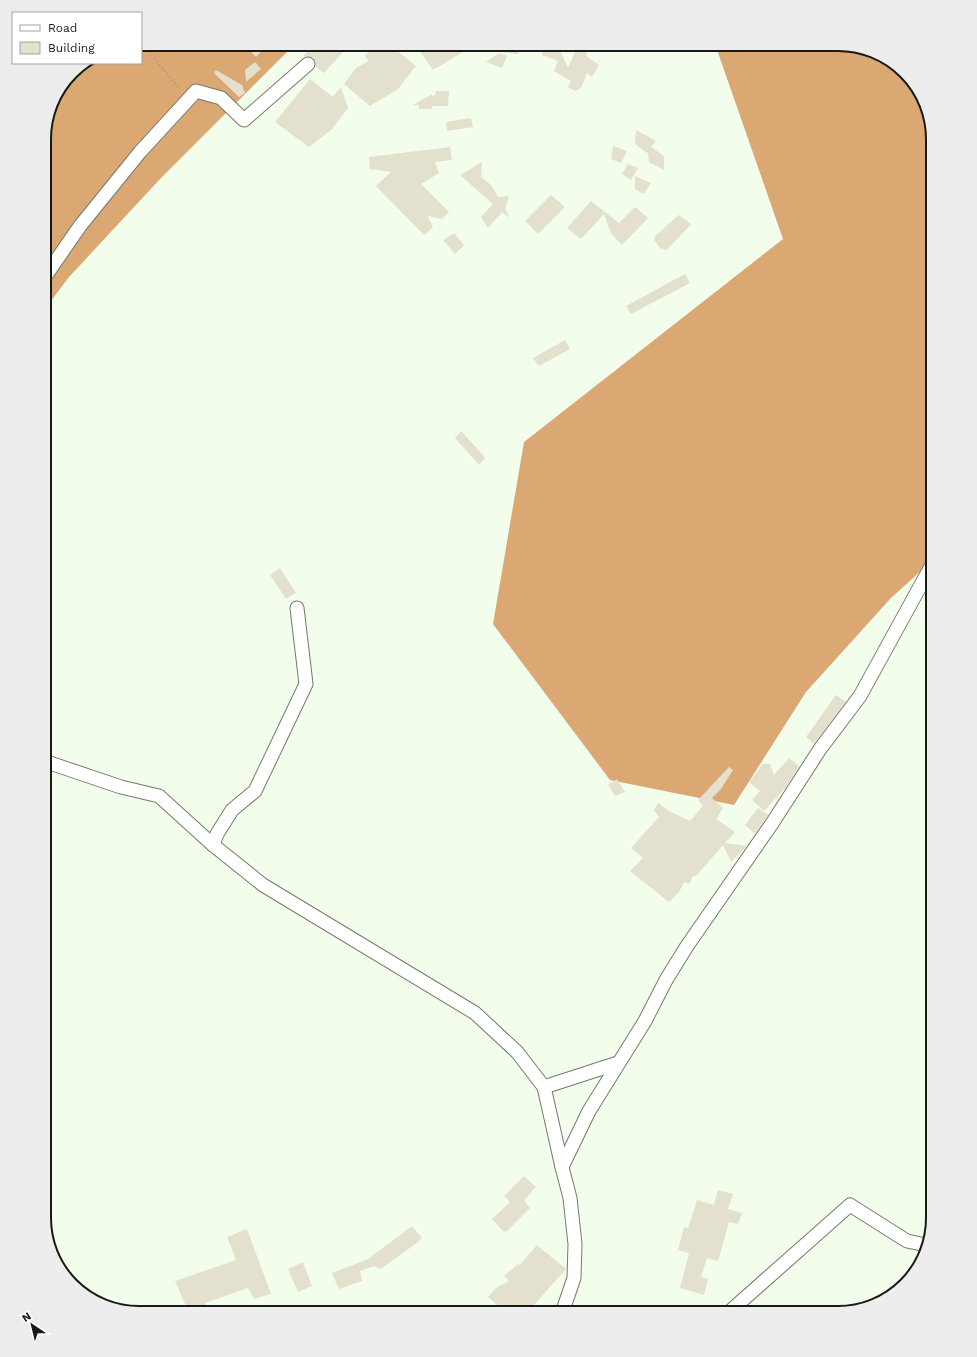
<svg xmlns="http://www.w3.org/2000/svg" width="977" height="1357" font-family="'Work Sans',sans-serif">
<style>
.forest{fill:#dba772}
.building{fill:#e3e0ce}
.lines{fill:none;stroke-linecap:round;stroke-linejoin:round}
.minor-casing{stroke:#727b6c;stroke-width:15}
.path{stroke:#959d91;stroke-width:2;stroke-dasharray:1 3;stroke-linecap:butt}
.minor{stroke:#fff;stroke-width:13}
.rim{fill:none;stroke:#171b15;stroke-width:2}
</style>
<rect width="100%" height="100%" fill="#f3fdec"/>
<g class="forest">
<polygon points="141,44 295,44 161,178 69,277 44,310 44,132 54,97 76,68 83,63 141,63"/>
<polygon points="715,44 844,44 886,57 920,91 933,139 933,560 891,598 806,692 734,805 610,780 493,624 524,442 783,239"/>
</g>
<g class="building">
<polygon points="243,44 268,44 256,57"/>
<polygon points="314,44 350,44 324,73 316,67 314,58 303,56"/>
<polygon points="376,44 388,44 416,66 398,89 370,106 344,84 356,68 369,61 365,56"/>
<polygon points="415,44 476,44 433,70"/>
<polygon points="514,44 523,44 518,54 501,52"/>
<polygon points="545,44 558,46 568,68 578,45 587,48 586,56 599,65 592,77 587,73 581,88 575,91 568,87 571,81 554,71 558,61 542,55"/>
<polygon points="499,53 507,56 502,68 486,62"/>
<polygon points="255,62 261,69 246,82 245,70"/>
<polygon points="216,70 242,85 245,93 239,97 214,73"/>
<polygon points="310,79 333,97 341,87 348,108 332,129 309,147 275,122"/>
<polygon points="436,91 449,91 448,106 432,106 432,109 419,109 419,105 413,105 432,94 432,96 435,95"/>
<polygon points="471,118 473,127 447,131 446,122"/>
<polygon points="636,130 656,141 651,147 664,156 664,170 649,162 648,152 647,153 635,144"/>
<polygon points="613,146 627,151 621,163 611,159"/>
<polygon points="450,147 452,160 435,162 439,173 421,184 449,212 442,219 428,216 433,227 424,235 376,186 391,172 370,169 369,157"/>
<polygon points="482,162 481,177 491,185 498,197 509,196 505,209 509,216 508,217 502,212 488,228 481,217 493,204 460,175"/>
<polygon points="628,164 638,168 631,180 622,174"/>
<polygon points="635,176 651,183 644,194 635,189"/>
<polygon points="551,195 565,207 538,234 525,221"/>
<polygon points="591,201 619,223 635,207 648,218 622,245 611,233 604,214 581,239 567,228"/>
<polygon points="679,215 691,224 667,250 660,248 654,240 656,235"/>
<polygon points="454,233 464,245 455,254 443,240"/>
<polygon points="685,274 690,283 631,314 626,306"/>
<polygon points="565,340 570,349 539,366 533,358"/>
<polygon points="461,431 483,455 485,458 479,465 455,438"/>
<polygon points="280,568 296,593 286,599 270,575"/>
<polygon points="836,695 846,702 814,744 806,737"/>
<polygon points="789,758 799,766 786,787 764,811 752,800 760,791 749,782 763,764 770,764 774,775"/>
<polygon points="729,767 733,770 721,789 712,798 723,808 716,819 735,832 725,843 747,846 731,862 723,845 697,875 692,877 690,884 684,882 679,892 669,902 630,871 643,858 631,848 659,817 654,810 658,803 669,811 690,821 703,806 698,800"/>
<polygon points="617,779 625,792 615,796 608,785"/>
<polygon points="758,808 768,815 755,834 745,825"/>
<polygon points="524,1176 536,1187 524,1200 530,1208 508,1230 504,1232 492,1219 510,1202 504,1196"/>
<polygon points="718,1190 733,1194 728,1209 742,1213 738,1224 729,1222 718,1261 707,1258 701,1277 708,1279 704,1295 680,1288 689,1253 678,1250 684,1227 688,1228 697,1200 714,1205"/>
<polygon points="412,1226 422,1238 418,1242 382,1268 380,1269 374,1266 360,1271 362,1281 339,1289 332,1273 368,1259"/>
<polygon points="247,1229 271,1294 254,1299 248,1288 205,1303 210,1313 189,1313 175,1281 236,1260 227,1237"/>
<polygon points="537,1245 566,1269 527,1313 506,1313 488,1297 496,1288 509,1281 504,1276 518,1264 520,1265"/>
<polygon points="303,1262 312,1286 298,1292 288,1269"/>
</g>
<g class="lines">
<defs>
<g id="minor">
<polyline points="44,278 80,226 140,152 196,91 221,98 244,120 308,64"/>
<polyline points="44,761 121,787 159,796 213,845 263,885 475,1013 517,1052 544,1087 562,1167"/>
<polyline points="213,845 217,834 232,810 255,791 306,684 297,608"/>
<polyline points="544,1087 618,1063"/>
<polyline points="562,1313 574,1278 575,1244 570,1198 562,1167 589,1111 645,1021 666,980 687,946 773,822 820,749 860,696 933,563"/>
<polyline points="728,1313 850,1205 907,1241 926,1245"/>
</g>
</defs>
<use href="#minor" class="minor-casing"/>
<polyline class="path" points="151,44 150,54 180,89"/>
<use href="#minor" class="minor"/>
</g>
<path d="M0 0H977V1357H0ZM139 51H838A88 88 0 0 1 926 139V1218A88 88 0 0 1 838 1306H139A88 88 0 0 1 51 1218V139A88 88 0 0 1 139 51Z" fill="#ecedec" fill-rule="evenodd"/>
<path class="rim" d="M139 51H838A88 88 0 0 1 926 139V1218A88 88 0 0 1 838 1306H139A88 88 0 0 1 51 1218V139A88 88 0 0 1 139 51Z"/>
<rect x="12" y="12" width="130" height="52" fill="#ffffff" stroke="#a2a4a1"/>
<rect x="20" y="25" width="20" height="6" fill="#ffffff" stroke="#a2a4a1"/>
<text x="48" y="32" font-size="12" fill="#171b15">Road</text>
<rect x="20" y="42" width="20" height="12" fill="#e3e0ce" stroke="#a2a4a1"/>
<text x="48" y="52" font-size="12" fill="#171b15">Building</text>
<g transform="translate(32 1325) rotate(325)" stroke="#ffffff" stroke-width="3" paint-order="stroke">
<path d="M0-3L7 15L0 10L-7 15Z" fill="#171b15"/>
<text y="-6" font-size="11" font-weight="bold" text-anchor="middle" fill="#171b15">N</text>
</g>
</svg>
